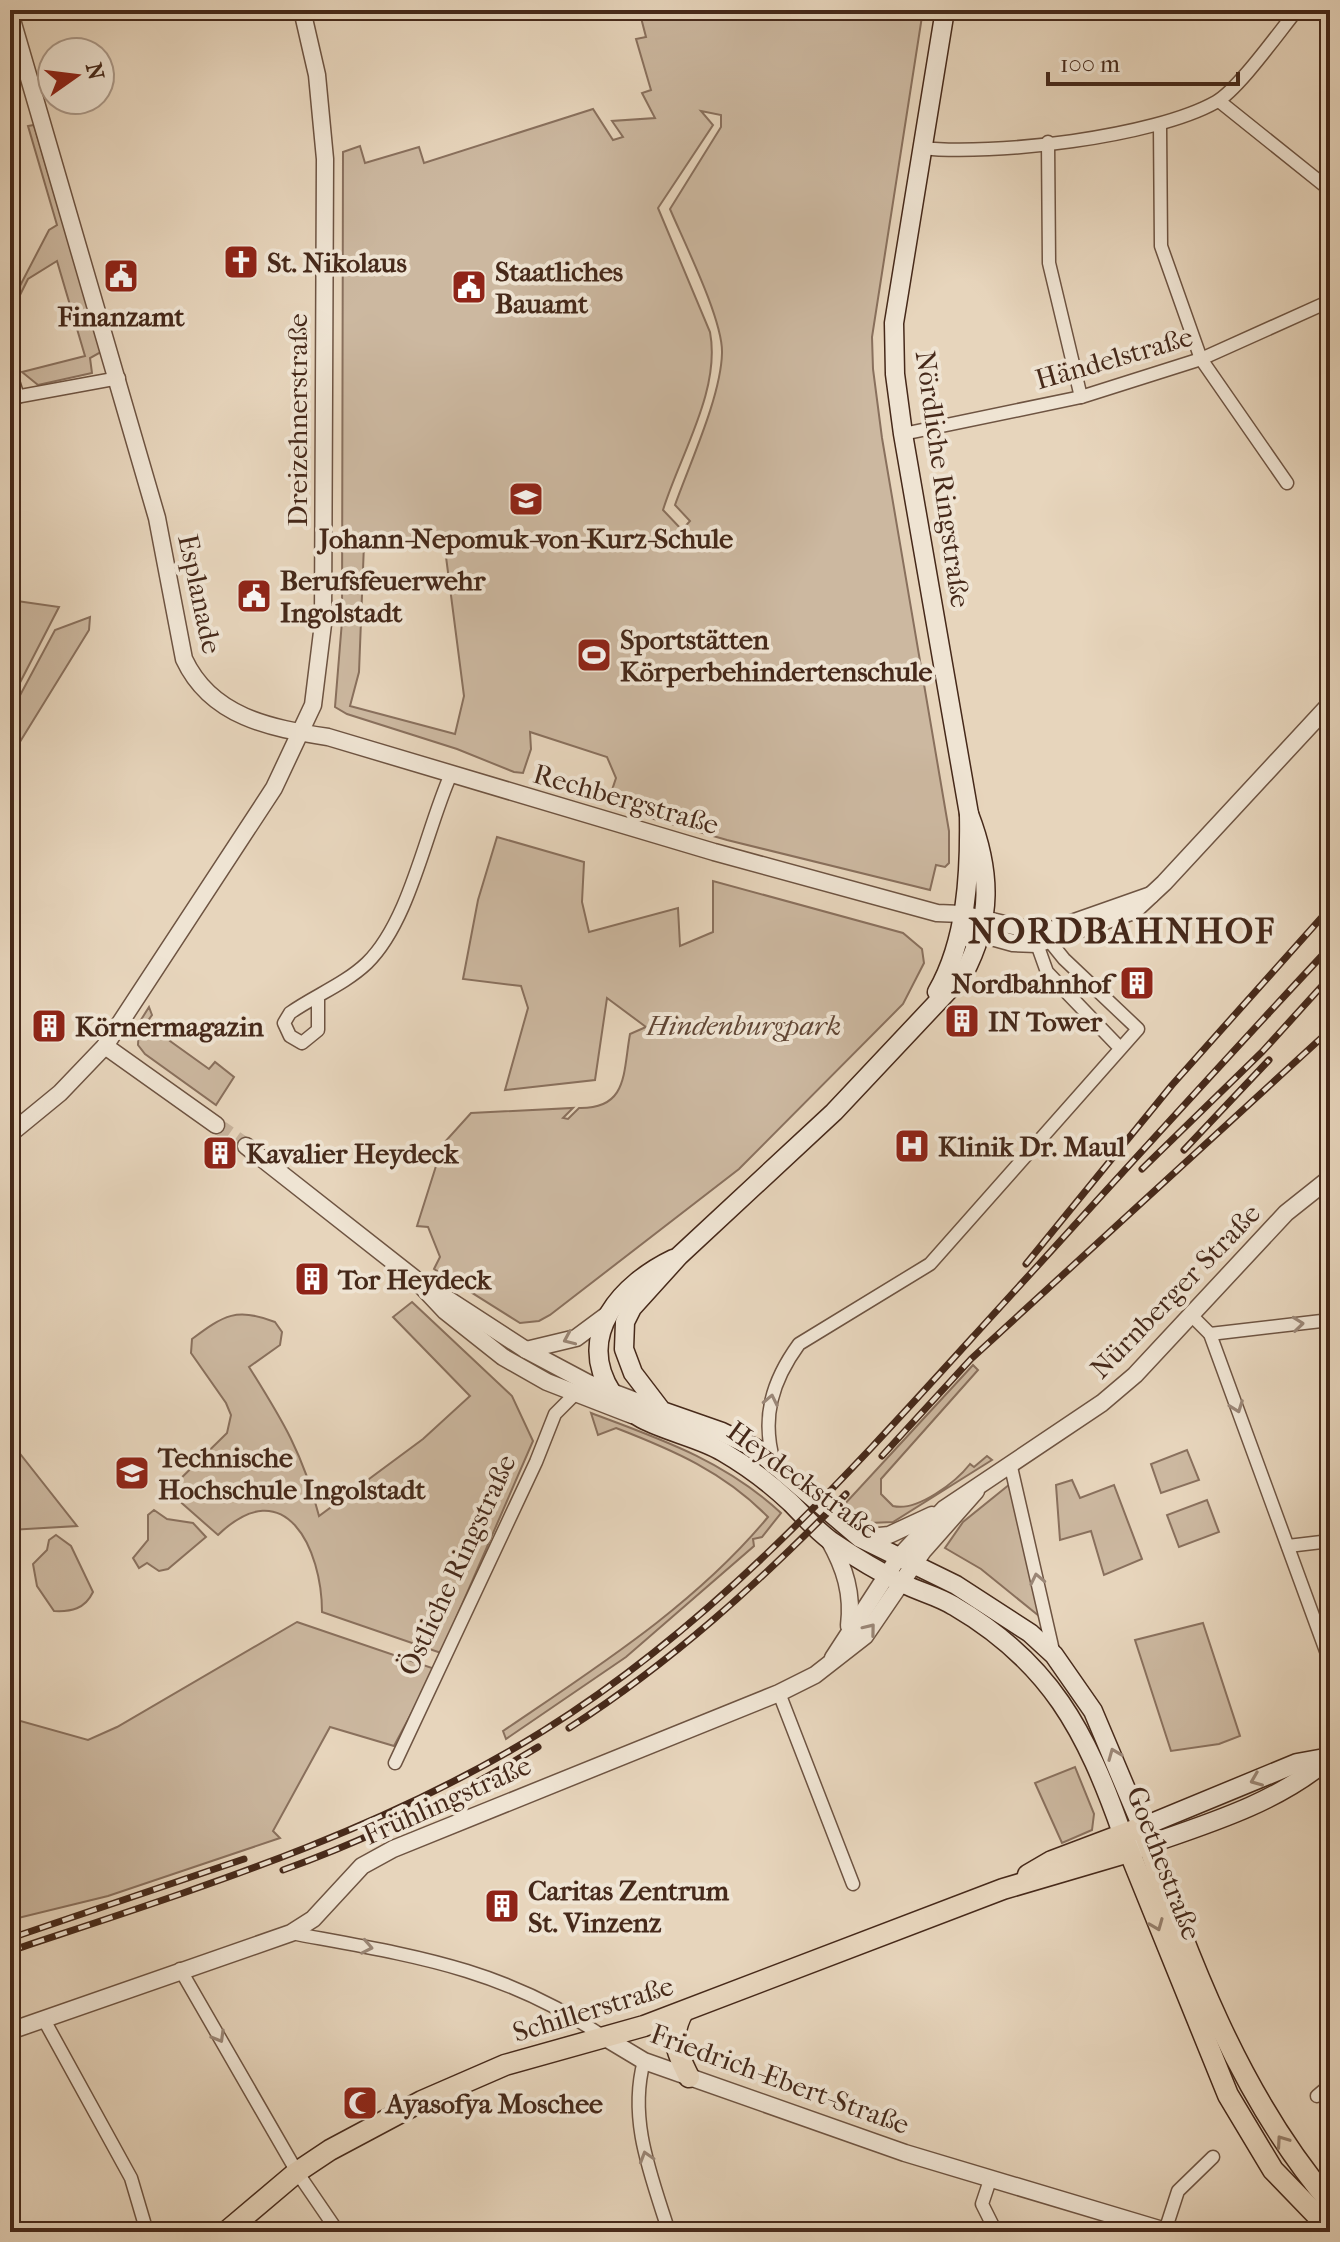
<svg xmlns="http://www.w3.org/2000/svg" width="1340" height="2242" font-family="'IM FELL French Canon',serif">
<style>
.green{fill:#ccb8a0;stroke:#89705d;stroke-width:2;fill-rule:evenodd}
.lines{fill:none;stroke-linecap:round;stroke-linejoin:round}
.tertiary-tunnel{stroke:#c7b39c;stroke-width:16;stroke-dasharray:16 8;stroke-linecap:butt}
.minor-casing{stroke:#6e5442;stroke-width:15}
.tertiary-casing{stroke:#6e5442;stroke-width:19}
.secondary-casing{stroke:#46291a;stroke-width:21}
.primary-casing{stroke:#46291a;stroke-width:23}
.minor{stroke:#efe4d3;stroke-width:12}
.tertiary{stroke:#efe4d3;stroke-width:16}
.secondary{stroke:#efe4d3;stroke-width:18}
.primary{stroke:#e7d5bc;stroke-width:20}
.rail-casing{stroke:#46291a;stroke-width:7}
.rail{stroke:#efe4d3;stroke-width:4;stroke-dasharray:12;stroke-linecap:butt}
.oneway{stroke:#9a8676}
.oneway2{stroke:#967f6b}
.labels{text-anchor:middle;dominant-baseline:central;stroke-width:8;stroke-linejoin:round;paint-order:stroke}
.poi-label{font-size:28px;font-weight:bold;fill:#46291a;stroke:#efe4d3;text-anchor:start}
.street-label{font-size:28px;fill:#46291a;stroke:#efe4d3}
.park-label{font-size:28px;font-style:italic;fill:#614635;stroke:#efe4d3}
.district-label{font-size:36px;font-weight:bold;letter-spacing:2px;fill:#46291a;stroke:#efe4d3}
</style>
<rect width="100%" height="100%" fill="#e7d5bc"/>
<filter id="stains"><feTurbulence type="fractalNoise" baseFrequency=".0025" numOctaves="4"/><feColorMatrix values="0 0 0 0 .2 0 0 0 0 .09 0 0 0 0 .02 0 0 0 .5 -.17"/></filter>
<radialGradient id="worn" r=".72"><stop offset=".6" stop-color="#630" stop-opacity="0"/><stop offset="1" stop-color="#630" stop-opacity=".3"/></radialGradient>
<g class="green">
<path d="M639,10H923L872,337L873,369L882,438L949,831V863L945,867L936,865L930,890L727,840L616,808L608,802L616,778L607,757L530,732L531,749L523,773L514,772L457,749L347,714L335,707L342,621L343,152L360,146L365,163L419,147L424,163L593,109L613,140L623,137L612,121L655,118L642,93L651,90L636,39L646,37ZM701,111L721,115V127L670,209C684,242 723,320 722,353C721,396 690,463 675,505L690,521L682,530L663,510C680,455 721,390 710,332L658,208L713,125ZM364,544L445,549L464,696L455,734L350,706L359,672Z"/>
<polygon points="34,125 101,352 90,358 92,373 38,385 22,372 85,356 57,261 28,279 10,315 10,305 49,230 57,225 28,126"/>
<polygon points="10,600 59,607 10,702"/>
<polygon points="90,617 89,630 10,758 10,714 55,630"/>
<path d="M497,837L584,862L582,902L589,932L678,908L680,946L713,932V881L903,933L922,949L924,963L903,1004L739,1169L550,1315L539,1321L520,1323L434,1269L440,1257L428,1227L417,1226L443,1144L471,1113L573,1108L563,1118L568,1119L579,1108C628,1109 623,1073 630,1034L646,1027L607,998L595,1080L505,1090L528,1008L521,986L463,979L478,900Z"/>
<polygon points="149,1007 152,1015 145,1025 156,1032 162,1026 174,1035 170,1041 209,1069 215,1062 234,1077 216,1105 145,1054 138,1045 139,1023"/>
<path d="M412,1302L512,1396L533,1441L441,1653L322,1612C322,1549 285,1470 218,1535L168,1491L227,1433L231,1415L226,1403L191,1353L192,1339C224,1315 237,1307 275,1322L282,1332L280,1345L249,1367C283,1421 303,1454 319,1516L423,1439L470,1396L393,1317Z"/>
<path d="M973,1365L978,1370L881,1479V1494L893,1506C917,1512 956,1482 970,1464L974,1467L987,1456L992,1460L893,1522L869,1523L842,1507Z"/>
<path d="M591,1413C661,1439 725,1461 781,1513L762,1537L753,1539L754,1546L626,1657L506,1739L503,1731C597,1667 695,1605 768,1517C724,1472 673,1450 616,1428L598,1435Z"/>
<polygon points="10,1441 77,1526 10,1530"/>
<polygon points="1187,1450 1199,1480 1161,1493 1151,1464"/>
<polygon points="1072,1480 1080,1498 1114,1485 1142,1559 1104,1575 1091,1531 1060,1540 1056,1485"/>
<polygon points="1010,1484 1039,1616 981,1569 945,1548 963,1522"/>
<polygon points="1207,1500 1219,1532 1179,1547 1167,1515"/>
<polygon points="154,1510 167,1519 193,1523 206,1537 168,1569 159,1571 147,1563 139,1568 133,1558 148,1540 148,1515"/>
<path d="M56,1535L71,1546L93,1592C85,1609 71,1612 54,1611L37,1586L33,1564L47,1550L49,1540Z"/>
<polygon points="297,1622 435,1669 394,1746 330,1727 273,1831 280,1838 108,1896 10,1920 10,1718 88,1740 117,1727"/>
<polygon points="1203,1623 1240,1736 1219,1744 1171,1751 1135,1640"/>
<polygon points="1075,1767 1094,1814 1092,1830 1062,1843 1035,1783"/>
</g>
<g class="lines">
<polyline class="tertiary-tunnel" points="216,1125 246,1146"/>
<defs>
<g id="minor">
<polyline points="1219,101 1330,190"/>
<polyline points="1160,126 1161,246 1201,359 1287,483"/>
<polyline points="1048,142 1049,263 1081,397"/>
<path d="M921,148C993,156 1154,137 1216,102C1238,90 1279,32 1297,10"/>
<polyline points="10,371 18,397"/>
<polyline points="10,398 119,378"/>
<polyline points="903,434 1081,397 1201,359 1330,301"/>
<path d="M318,996V1030L302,1043L290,1036L284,1023L290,1013C314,996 345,984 367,963C410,921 426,830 451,774"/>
<polyline points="1193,1317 1210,1334 1330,1662"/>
<polyline points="1210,1334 1330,1320"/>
<path d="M774,1462C761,1418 772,1381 799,1344L930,1264L1138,1029L1064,959L1043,933L1037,944L1047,972L1120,1048"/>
<polyline points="1011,1467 1054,1655"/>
<polyline points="1288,1546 1330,1541"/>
<polyline points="779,1693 853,1884"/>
<polyline points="395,1763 536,1462 555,1414 575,1394"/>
<path d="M291,1933C409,1955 502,1967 604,2037"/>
<polyline points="180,1969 297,2172 338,2232"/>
<polyline points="43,2018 131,2178 147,2232"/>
<path d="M644,2061C628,2120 651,2175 669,2232"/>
<polyline points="1317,2096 1330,2085"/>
<polyline points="990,2180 982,2204 996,2232"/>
<polyline points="1165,2231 1178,2191 1213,2157"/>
</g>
<g id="tertiary">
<path d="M10,13L157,518L184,659C211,717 270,728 328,737L714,852L937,913L962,914L1043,933L1151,895"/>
<polyline points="970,931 1013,943 1037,944 1134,911 1164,883 1330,704"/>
<polyline points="105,1046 216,1125"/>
<polyline points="10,1134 60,1093 105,1046 274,788 313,705 323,624 325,159 317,75 302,10"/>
<polyline points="246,1146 414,1278 445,1311 503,1357 547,1382 632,1415"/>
<polyline points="429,1287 526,1350 588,1383 662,1411"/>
<polyline points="526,1350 576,1338 607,1315"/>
<polyline points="860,1538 889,1535 932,1515"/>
<path d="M829,1540C845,1568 853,1594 849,1626"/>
<polyline points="833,1658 898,1558 944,1509 1102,1403 1135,1375 1286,1213 1330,1178"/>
<polyline points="10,2031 291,1933 313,1919 362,1866 393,1849 779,1693 815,1675 865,1636 923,1551 976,1491"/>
<polyline points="604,2037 644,2061 905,2153 1169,2232"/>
</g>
<g id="secondary">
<path d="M969,814C991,871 993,920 963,975L834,1112L679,1256L632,1308L625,1322L624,1349L633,1373L662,1411L722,1432L755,1448L860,1538L956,1585L1030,1633L1054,1655L1093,1711L1142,1827L1297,1763L1330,1757"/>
<path d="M937,992C967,940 970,872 969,814L903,434L895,374L894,323L945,10"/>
<path d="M673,1259C623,1283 574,1334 612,1393C634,1428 690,1432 723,1452C747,1466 771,1484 791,1503C804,1516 816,1530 831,1541C853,1556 879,1572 904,1584C920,1592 938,1596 954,1606C1050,1662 1086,1731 1122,1833"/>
<path d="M1135,1849C1200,1826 1275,1805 1328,1759"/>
</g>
<g id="primary">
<polyline points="1125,1841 1228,2095 1273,2170 1330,2229"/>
<path d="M1028,1875L1052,1861L1142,1827C1189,1959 1238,2094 1330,2202"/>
<path d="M683,2012C669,2037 677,2053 689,2077"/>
<polyline points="226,2232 297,2172 330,2150 422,2101 505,2065 644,2026 1003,1889 1129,1852"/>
</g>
</defs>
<use href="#minor" class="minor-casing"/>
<use href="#tertiary" class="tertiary-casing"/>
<use href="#secondary" class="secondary-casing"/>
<use href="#primary" class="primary-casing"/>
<use href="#minor" class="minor"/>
<use href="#tertiary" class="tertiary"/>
<use href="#secondary" class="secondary"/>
<use href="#primary" class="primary"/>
<defs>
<g id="rail">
<polyline points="1184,1150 1269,1060"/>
<polyline points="1142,1169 1262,1052 1330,977"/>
<polyline points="1026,1264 1172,1085 1330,908"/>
<polyline points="882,1456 971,1359 1330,1030"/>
<path d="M569,1728C672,1662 760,1582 846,1494"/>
<path d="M283,1870C372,1838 457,1796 538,1747"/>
<polyline points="17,1936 244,1859"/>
<path d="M10,1951C193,1890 379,1833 543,1731C719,1621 853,1469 991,1317C1104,1193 1216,1069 1330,947"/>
</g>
</defs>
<use href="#rail" class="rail-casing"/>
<use href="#rail" class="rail"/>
</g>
<defs><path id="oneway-chevron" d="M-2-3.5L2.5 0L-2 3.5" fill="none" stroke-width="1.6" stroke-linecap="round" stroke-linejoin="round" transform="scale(2)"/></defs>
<g class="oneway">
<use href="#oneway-chevron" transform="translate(1298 1324) rotate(-6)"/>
<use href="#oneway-chevron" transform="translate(569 1339) rotate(156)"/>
<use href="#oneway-chevron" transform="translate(771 1400) rotate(-78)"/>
<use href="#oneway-chevron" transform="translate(1237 1407) rotate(70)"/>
<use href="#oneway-chevron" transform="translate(1037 1579) rotate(-102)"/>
<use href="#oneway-chevron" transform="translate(870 1629) rotate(-51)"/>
<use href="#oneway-chevron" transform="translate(1114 1754) rotate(-112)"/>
<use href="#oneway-chevron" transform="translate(1256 1780) rotate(158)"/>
<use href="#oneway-chevron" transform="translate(367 1947) rotate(11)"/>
<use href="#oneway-chevron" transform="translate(219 2037) rotate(60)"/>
<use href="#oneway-chevron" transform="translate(646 2157) rotate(-107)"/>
</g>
<g class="oneway2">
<use href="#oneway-chevron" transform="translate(1157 1925) rotate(68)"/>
<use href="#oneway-chevron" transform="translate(1282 2141) rotate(-125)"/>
</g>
<defs>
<symbol id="church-square" viewBox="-11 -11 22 22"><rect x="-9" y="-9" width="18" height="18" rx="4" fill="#8f2418" stroke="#efe4d3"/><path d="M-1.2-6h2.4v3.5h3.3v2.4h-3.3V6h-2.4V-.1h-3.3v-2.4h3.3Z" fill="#fff"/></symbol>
<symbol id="civic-square" viewBox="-11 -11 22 22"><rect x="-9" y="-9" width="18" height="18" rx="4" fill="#8f2418" stroke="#efe4d3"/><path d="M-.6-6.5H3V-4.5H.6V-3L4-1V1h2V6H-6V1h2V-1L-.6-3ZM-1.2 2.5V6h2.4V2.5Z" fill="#fff"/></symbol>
<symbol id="school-square" viewBox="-11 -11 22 22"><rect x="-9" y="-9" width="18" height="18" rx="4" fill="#8f2418" stroke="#efe4d3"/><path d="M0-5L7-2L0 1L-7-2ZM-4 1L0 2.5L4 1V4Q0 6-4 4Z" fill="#fff"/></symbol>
<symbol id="stadium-square" viewBox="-11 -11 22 22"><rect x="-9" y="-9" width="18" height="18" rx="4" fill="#8f2418" stroke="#efe4d3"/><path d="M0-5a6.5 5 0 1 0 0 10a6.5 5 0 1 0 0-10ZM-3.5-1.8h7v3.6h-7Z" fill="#fff"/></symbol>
<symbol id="building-square" viewBox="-11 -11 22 22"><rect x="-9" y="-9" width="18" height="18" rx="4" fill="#8f2418" stroke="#efe4d3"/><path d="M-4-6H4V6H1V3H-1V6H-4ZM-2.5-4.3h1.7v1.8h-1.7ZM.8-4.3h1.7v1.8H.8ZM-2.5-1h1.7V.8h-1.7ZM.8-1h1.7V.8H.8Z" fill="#fff"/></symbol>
<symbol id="hospital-square" viewBox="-11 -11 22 22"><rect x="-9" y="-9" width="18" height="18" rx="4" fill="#8f2418" stroke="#efe4d3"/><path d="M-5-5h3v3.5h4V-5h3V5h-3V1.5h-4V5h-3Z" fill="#fff"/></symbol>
<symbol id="university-square" viewBox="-11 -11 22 22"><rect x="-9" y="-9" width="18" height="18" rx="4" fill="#8f2418" stroke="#efe4d3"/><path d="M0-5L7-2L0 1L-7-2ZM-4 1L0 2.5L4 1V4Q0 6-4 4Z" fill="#fff"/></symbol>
<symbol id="mosque-square" viewBox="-11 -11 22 22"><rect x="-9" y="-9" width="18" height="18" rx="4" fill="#8f2418" stroke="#efe4d3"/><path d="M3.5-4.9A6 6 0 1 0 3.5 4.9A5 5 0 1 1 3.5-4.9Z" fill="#fff"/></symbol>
</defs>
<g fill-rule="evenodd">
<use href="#church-square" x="221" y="242" width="40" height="40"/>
<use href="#civic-square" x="101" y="256" width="40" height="40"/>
<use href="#civic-square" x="449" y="267" width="40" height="40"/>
<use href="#school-square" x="506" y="479" width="40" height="40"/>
<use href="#civic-square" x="234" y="576" width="40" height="40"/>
<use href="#stadium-square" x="574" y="635" width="40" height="40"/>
<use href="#building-square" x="1117" y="963" width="40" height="40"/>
<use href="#building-square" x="942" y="1001" width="40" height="40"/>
<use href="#building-square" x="29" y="1006" width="40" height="40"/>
<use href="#hospital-square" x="892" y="1126" width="40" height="40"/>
<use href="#building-square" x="200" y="1133" width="40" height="40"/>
<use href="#building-square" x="292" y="1259" width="40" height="40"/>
<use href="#university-square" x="112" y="1453" width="40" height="40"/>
<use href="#building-square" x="482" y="1886" width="40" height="40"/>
<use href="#mosque-square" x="340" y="2083" width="40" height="40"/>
</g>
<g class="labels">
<g class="poi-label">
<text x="267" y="262">St. Nikolaus</text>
<text x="495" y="271">Staatliches<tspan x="495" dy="32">Bauamt</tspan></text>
<text x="121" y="316" text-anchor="middle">Finanzamt</text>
<text x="526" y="538" text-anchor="middle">Johann-Nepomuk-von-Kurz-Schule</text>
<text x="280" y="580">Berufsfeuerwehr<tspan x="280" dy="32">Ingolstadt</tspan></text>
<text x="620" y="639">Sportstätten<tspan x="620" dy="32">Körperbehindertenschule</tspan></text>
<text x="1111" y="983" text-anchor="end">Nordbahnhof</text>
<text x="988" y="1021">IN Tower</text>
<text x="75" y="1026">Körnermagazin</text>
<text x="938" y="1146">Klinik Dr. Maul</text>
<text x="246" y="1153">Kavalier Heydeck</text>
<text x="338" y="1279">Tor Heydeck</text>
<text x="158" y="1457">Technische<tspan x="158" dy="32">Hochschule Ingolstadt</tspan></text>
<text x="528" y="1890">Caritas Zentrum<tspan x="528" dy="32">St. Vinzenz</tspan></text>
<text x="386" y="2103">Ayasofya Moschee</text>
</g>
<g class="street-label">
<text transform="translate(1114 358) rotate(-16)">Händelstraße</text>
<text transform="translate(297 420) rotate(-90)">Dreizehnerstraße</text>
<text transform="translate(943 479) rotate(82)">Nördliche Ringstraße</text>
<text transform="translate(200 594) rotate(78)">Esplanade</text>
<text transform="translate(626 799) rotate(16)">Rechbergstraße</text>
<text transform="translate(1175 1291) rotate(-46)">Nürnberger Straße</text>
<text transform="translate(803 1480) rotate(36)">Heydeckstraße</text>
<text transform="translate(457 1565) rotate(-65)">Östliche Ringstraße</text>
<text transform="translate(447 1800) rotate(-24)">Frühlingstraße</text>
<text transform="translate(1164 1863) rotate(69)">Goethestraße</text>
<text transform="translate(593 2009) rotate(-17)">Schillerstraße</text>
<text transform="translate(780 2079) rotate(20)">Friedrich-Ebert-Straße</text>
</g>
<g class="park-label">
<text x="744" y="1025">Hindenburgpark</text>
</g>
<g class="district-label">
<text x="1122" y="931">NORDBAHNHOF</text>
</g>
</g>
<rect width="1340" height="2242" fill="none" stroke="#e7d5bc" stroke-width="40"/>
<rect x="12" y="12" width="1316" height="2218" fill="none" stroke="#46291a" stroke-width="4"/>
<rect x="20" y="20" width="1300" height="2202" fill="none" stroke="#46291a" stroke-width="2"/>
<g transform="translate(76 76) rotate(76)"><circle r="38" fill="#efe4d3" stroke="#ab9989" stroke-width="2"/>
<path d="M0-6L14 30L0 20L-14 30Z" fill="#8f2418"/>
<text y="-12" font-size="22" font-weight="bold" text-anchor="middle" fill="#46291a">N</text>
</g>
<path d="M1048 72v12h190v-12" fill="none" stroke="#46291a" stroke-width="4"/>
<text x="1060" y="72" font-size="24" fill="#46291a" stroke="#efe4d3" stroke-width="6" paint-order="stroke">100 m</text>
<rect width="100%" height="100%" filter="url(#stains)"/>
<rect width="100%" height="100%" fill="url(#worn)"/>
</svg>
